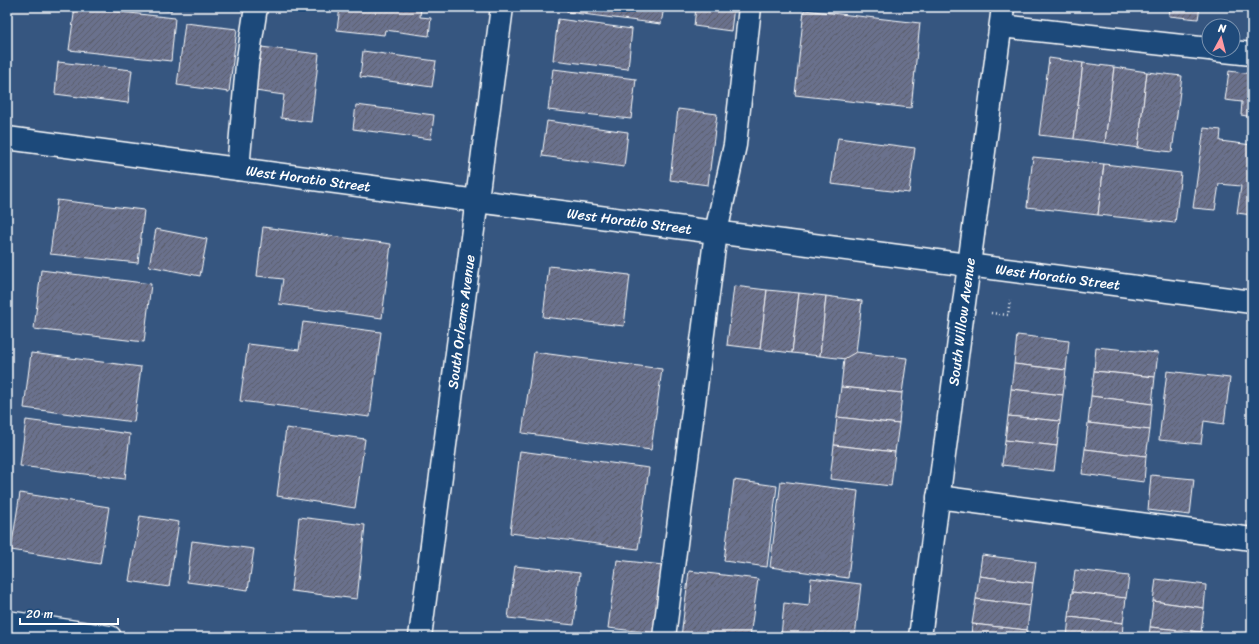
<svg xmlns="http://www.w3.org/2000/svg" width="1259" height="644" font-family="Sriracha,sans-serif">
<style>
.building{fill:url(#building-hatch);stroke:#fff}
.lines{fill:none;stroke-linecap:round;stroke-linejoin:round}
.minor-casing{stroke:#fff;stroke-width:25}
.path{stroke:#fff;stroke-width:2.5;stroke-dasharray:1 3;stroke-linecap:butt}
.minor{stroke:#1f4a7a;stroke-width:22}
.labels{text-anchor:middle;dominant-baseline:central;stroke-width:3;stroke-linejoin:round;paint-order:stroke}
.street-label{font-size:14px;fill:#fff;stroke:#1f4a7a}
</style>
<defs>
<pattern id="building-hatch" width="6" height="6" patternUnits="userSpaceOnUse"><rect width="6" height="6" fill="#6a718d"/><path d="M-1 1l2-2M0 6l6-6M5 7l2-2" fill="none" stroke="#5a5d69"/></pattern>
</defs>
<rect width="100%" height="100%" fill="#365680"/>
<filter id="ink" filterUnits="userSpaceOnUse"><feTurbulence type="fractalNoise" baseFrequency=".025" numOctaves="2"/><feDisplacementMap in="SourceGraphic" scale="8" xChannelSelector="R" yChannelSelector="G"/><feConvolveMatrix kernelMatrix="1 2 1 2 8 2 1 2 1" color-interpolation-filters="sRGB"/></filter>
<g filter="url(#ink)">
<g class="building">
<polygon points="75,7 175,18 171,61 69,50"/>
<polygon points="144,7 172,7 171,11"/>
<polygon points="340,7 421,7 420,17 431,18 429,36 385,30 384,35 337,30"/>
<polygon points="568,7 664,7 661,24 567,12"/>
<polygon points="696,7 734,7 731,31 694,26"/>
<polygon points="899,7 929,7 929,10"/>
<polygon points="1170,7 1200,7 1198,19 1169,16"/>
<polygon points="804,10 920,23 911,108 795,95"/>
<polygon points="558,19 632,29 628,69 553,60"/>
<polygon points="185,23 237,29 229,92 177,85"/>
<polygon points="261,47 319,54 311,122 281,118 284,95 255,91"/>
<polygon points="363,51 436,61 432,87 360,77"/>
<polygon points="1049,58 1083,63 1074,139 1039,135"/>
<polygon points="58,62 132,70 128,103 55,94"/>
<polygon points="1083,63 1114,67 1105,143 1074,139"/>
<polygon points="1114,67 1147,72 1138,148 1105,143"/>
<polygon points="553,69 636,79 631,119 548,110"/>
<polygon points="1229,71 1252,74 1252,117 1241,115 1242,102 1225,100"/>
<polygon points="1147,72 1182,76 1172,152 1138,148"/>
<polygon points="356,105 434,115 431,139 353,129"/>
<polygon points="678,109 717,114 708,185 670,180"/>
<polygon points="547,121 628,132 624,167 542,156"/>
<polygon points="1204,128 1221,130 1220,141 1252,145 1252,215 1237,213 1241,186 1219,184 1215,210 1193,208"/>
<polygon points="838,138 915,148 909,193 831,184"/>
<polygon points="1033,157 1104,164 1098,215 1027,207"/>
<polygon points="1104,164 1181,173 1175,223 1098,215"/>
<polygon points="57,200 144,210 138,263 50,254"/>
<polygon points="263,227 391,244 382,318 279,304 283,279 257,276"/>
<polygon points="156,229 207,239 200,276 149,266"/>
<polygon points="549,266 630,275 624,326 543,317"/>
<polygon points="41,270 151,284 144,342 34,329"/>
<polygon points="734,286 767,290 760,349 727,345"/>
<polygon points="767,290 799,293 792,353 760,349"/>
<polygon points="799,293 826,296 820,356 792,353"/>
<polygon points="826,296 862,301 856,352 846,359 820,356"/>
<polygon points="303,322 381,332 370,417 240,401 248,344 299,350"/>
<polygon points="1017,335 1069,341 1066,370 1014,364"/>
<polygon points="1096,347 1158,353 1155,377 1094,371"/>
<polygon points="534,352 662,369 651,450 522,433"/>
<polygon points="856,352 907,358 902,393 841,387 844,359"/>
<polygon points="31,353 141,367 134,422 24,408"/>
<polygon points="1014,364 1066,370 1063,395 1011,389"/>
<polygon points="1094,371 1155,377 1152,404 1091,396"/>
<polygon points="1167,371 1230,378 1224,424 1204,421 1201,444 1159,440"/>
<polygon points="1252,376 1252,399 1249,399"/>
<polygon points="841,387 902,393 899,424 837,417"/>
<polygon points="1011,389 1063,395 1060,421 1008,416"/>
<polygon points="1091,396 1152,404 1150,430 1088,423"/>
<polygon points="1008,416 1060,421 1057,446 1005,440"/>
<polygon points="837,417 899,424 895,452 834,445"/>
<polygon points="26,420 130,434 125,479 20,466"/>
<polygon points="1088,423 1150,430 1146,456 1085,449"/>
<polygon points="286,428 365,439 355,508 277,496"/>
<polygon points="1005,440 1057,446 1054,471 1002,465"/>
<polygon points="834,445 895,452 891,486 830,479"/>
<polygon points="1085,449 1146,456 1144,482 1082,474"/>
<polygon points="520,451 649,468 638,549 510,533"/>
<polygon points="1151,475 1194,479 1190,515 1148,510"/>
<polygon points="734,480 777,486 767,567 724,561"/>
<polygon points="781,481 858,491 848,578 770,567"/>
<polygon points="20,493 109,507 100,564 11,550"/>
<polygon points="140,516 179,522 169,587 129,581"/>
<polygon points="299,517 365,525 357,599 291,591"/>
<polygon points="192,541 254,549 248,590 187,582"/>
<polygon points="982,555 1036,562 1033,583 979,576"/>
<polygon points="617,560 663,565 654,633 608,628"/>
<polygon points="515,566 580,573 574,625 508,618"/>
<polygon points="1075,570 1129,576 1126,598 1072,592"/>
<polygon points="689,571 758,579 750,637 681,637"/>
<polygon points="979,576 1033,583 1030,606 976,599"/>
<polygon points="811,578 861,584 855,637 781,637 784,603 809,606"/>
<polygon points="1156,579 1206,585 1204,608 1153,601"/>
<polygon points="1072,592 1126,598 1123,623 1069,617"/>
<polygon points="976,599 1030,606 1027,630 972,624"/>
<polygon points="1153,601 1204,608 1201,632 1150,627"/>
<polygon points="1069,617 1123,623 1122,637 1067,637"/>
<polygon points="972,624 1027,630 1026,637 971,637"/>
<polygon points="1150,627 1201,632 1200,637 1149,637"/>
</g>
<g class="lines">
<defs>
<g id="minor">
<polyline points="1001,26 1209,49"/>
<polyline points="1214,50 1252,54"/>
<path id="s1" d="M7,138L477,201L1252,302"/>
<polyline points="238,169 247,65 256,7"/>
<polyline points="938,497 1252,539"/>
<polyline points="7,622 110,637"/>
<path id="s2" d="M420,637L502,7"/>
<polyline points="664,637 716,232 735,145 750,7"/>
<path id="s3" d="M920,637L1003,7"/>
</g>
</defs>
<use href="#minor" class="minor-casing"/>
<polyline class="path" points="991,313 1008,315 1010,300"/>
<use href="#minor" class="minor"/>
</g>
</g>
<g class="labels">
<g class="street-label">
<text stroke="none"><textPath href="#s1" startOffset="304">West Horatio Street</textPath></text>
<text stroke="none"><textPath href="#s1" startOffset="628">West Horatio Street</textPath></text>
<text stroke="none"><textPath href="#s1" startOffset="1060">West Horatio Street</textPath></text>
<text stroke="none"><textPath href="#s2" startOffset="318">South Orleans Avenue</textPath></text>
<text stroke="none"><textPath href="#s3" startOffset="318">South Willow Avenue</textPath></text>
</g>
</g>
<rect width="1259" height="644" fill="none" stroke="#1f4a7a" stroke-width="24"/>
<rect x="12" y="12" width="1235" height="620" fill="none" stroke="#fff" stroke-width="1.5" filter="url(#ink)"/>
<g transform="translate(1221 38) rotate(7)"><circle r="19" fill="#1f4a7a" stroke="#7992af"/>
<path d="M0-3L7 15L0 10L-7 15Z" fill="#ff9aa2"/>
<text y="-6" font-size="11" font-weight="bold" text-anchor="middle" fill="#ffffff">N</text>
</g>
<path d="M20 618v6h98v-6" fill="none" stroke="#ffffff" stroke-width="2"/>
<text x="26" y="618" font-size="12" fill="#ffffff" stroke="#1f4a7a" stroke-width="3" paint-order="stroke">20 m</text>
</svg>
